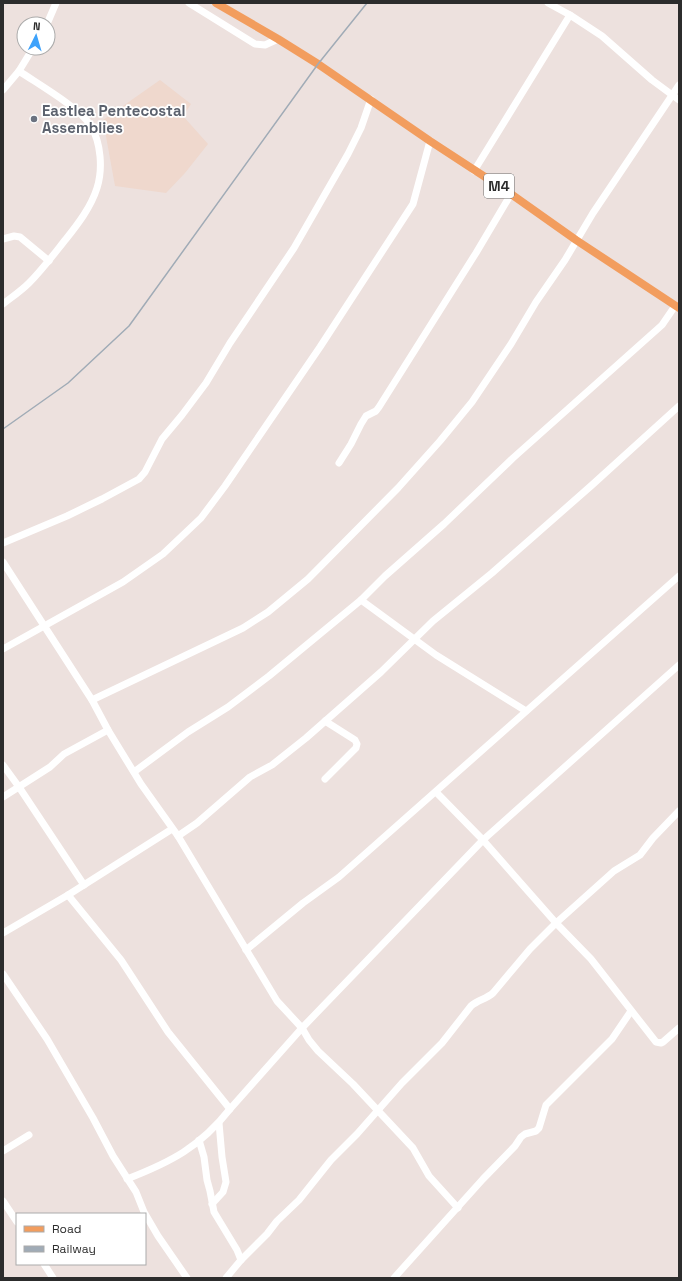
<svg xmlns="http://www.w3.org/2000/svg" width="682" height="1281" font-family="'Space Grotesk',sans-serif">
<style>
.education{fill:#efd8cd}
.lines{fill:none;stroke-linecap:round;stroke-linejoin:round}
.minor{stroke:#fff;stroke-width:7}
.major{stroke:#f29d5e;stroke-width:8}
.rail{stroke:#a0abb6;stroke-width:1.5}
.worship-dot{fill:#6b7280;stroke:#fff;stroke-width:1.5}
.labels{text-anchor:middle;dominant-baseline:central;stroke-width:3.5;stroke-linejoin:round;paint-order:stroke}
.shield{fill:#fff;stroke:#6b6b6b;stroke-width:1}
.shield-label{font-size:14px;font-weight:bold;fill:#2c2c2c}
.worship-label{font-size:15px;font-weight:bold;fill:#5b616d;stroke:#fff;text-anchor:start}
</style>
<rect width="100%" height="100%" fill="#ede1de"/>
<polygon class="education" points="160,80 191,104 183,116 208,144 185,173 166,193 115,186 103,120"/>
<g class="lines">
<g class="minor">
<polyline points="189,3 255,44 265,45 278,39"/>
<polyline points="548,3 570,15 602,36 652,80 679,100"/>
<polyline points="47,24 56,3"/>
<polyline points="3,90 19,71 33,48"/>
<polyline points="474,171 570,15"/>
<polyline points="3,239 14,236 20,237 49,261"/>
<path d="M3,304C12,297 21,291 29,283C42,270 54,254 66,239C78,224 91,207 97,188C103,169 101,143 91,126C80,108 38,84 19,71"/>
<polyline points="339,463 351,444 361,424 366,416 376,411 379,407 476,253 511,194"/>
<polyline points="3,543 67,516 102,499 139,479 145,472 162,439 182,415 206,383 230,343 294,248 348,154 361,128 371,99"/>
<polyline points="3,562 92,700 108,730 141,784 178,836 277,1001 302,1028 483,840 679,665"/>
<polyline points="361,600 436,655 526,711"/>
<polyline points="3,649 123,582 163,554 201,518 225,486 320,347 413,204 430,141"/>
<polyline points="92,700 243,628 268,612 308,579 398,488 440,441 472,402 511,344 536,302 565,260 593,213 679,85"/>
<polyline points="3,765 19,787 84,885"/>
<polyline points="134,772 188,732 228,707 269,676 361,600 385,576 444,524 513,458 662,325 675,306"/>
<polyline points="325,779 356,748 357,744 355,740 325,721"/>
<polyline points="436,792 483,840 556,923 591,959 656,1042 661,1043 663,1042 679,1028"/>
<polyline points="3,797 50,767 64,754 108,730"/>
<polyline points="178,836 197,823 250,777 272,765 306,738 381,672 433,621 492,573 592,485 679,406"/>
<polyline points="68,895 121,960 168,1032 230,1109 302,1028 309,1040 318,1051 353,1084 413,1148 429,1176 458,1208"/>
<polyline points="3,933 68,895 172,829"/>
<polyline points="246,950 303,903 339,877 679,576"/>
<polyline points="3,974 47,1039 93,1118 113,1156 136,1192 144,1212 158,1236 187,1278"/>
<polyline points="199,1140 204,1157 207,1180 210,1191 214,1212 237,1250 241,1260"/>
<polyline points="3,1151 29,1135"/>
<path d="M127,1179C171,1162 200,1147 230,1109"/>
<polyline points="3,1201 17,1222"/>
<polyline points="212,1204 223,1192 226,1182 222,1157 219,1123"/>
<polyline points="44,1264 53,1278"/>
<path d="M226,1278L241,1260L267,1234L277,1221L299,1200L331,1160L357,1134L402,1083L442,1043L471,1006C478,1000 486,999 493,993L530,949L556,923L614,871L640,855L653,838L679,811"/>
<polyline points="394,1278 483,1179 515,1146 521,1137 525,1134 536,1131 539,1128 546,1105 612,1039 631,1011"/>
</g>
<polyline class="major" points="216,3 278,39 318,64 430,141 511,194 576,240 679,308"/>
<polyline class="rail" points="3,429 68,383 129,326 318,64 367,3"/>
</g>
<circle class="worship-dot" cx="34" cy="119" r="4"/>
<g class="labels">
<rect class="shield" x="484" y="174" width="30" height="24" rx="3"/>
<g class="shield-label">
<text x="499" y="186">M4</text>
</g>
<g class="worship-label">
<text x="42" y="110">Eastlea Pentecostal<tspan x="42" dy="17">Assemblies</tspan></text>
</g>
</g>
<rect width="682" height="1281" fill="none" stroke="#2c2c2c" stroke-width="8"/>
<rect x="16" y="1213" width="130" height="52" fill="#ffffff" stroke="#ababab"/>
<rect x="24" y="1226" width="20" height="6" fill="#f29d5e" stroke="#ababab"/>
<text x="52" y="1233" font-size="12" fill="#2c2c2c">Road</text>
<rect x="24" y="1246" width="20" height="6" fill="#a0abb6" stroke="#ababab"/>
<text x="52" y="1253" font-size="12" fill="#2c2c2c">Railway</text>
<g transform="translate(36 36) rotate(5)"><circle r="19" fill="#ffffff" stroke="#ababab"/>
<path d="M0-3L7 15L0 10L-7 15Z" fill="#3da2fb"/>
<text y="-6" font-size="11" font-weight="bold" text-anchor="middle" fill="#2c2c2c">N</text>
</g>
</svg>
